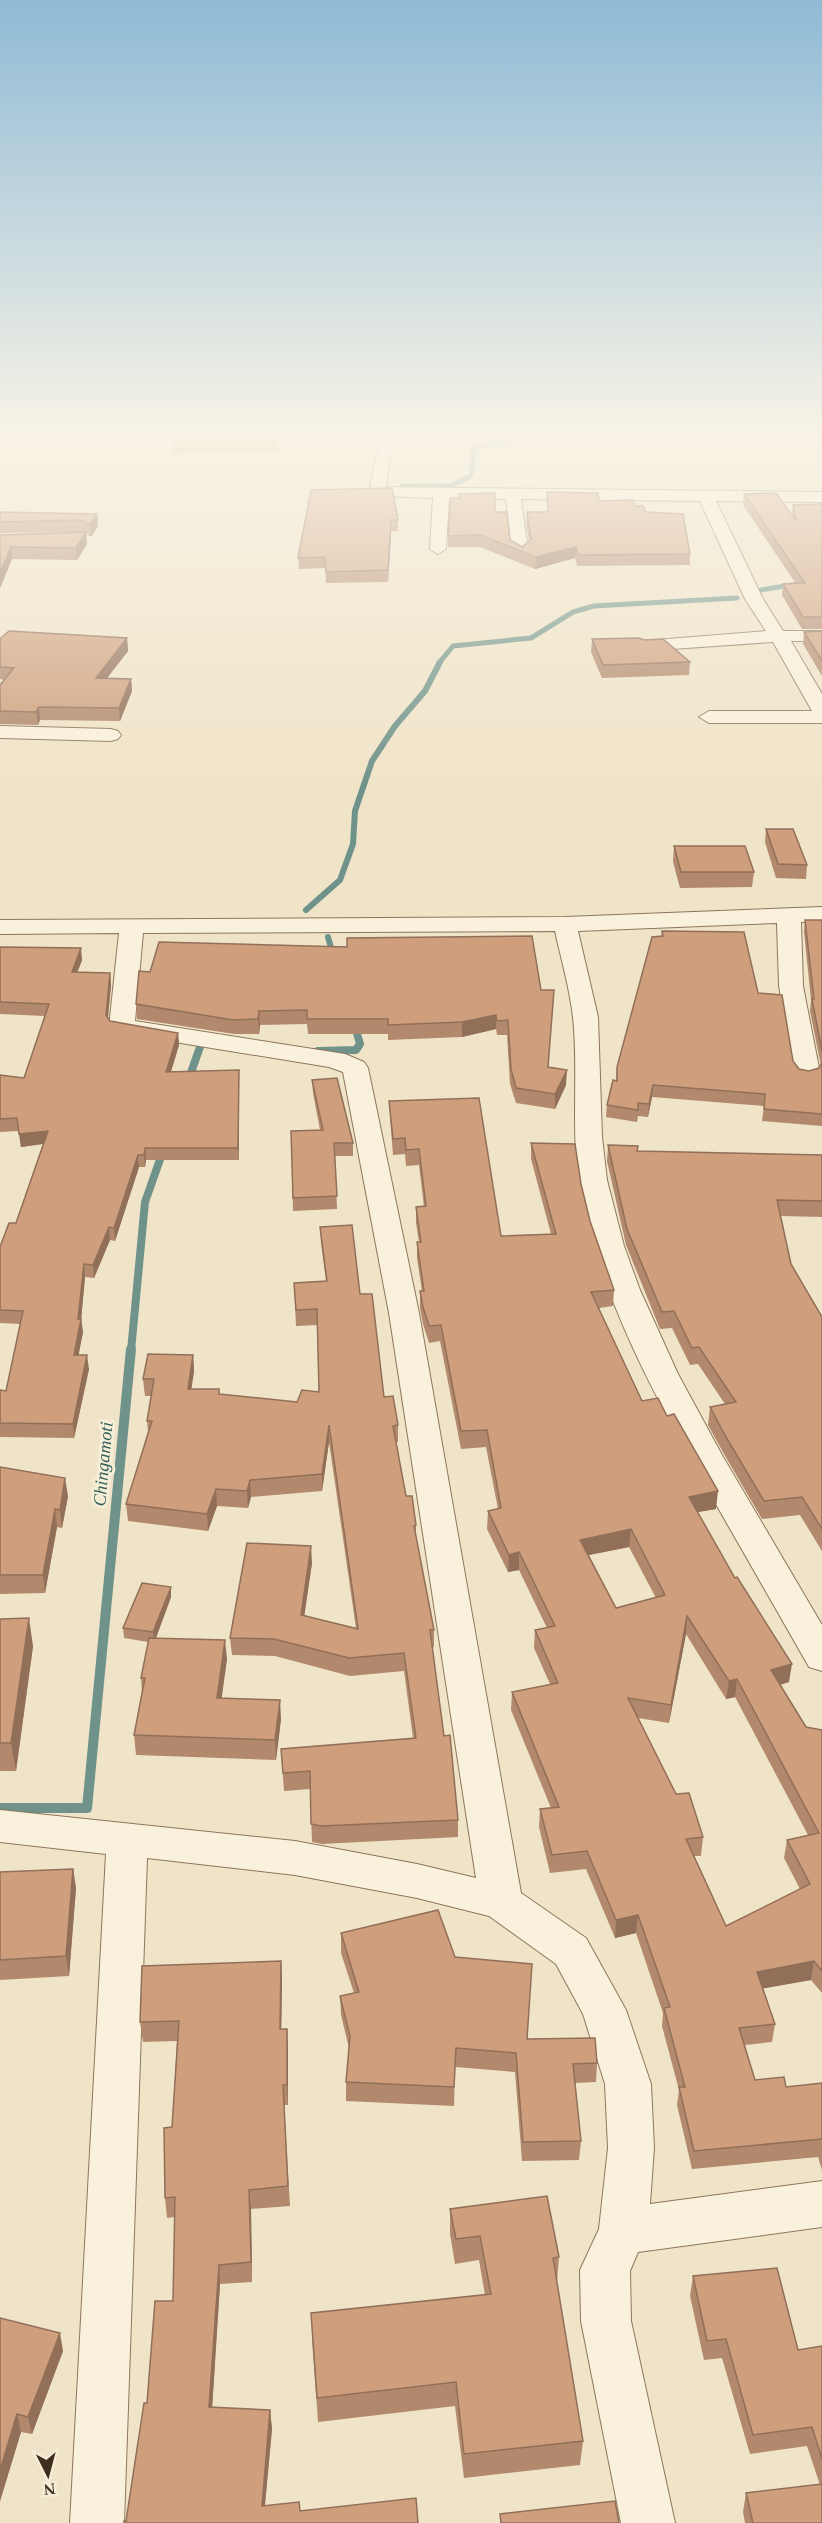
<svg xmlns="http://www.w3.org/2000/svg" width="822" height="2523" font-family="Georgia,serif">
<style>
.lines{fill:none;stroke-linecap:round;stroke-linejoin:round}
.stream-far3{stroke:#6f938a;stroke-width:5}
.stream-far2{stroke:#6f938a;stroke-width:6}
.stream-far1{stroke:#6f938a;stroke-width:8}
.stream{stroke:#6f938a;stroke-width:10}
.minor-casing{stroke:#8d765c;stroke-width:2}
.minor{fill:#faf1dc;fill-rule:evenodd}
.wall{fill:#b2896c;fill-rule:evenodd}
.shaded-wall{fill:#916f58}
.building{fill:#cf9f7d;stroke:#916f58;stroke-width:1.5;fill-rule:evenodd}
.labels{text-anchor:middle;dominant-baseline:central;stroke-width:6;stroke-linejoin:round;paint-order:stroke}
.water-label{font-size:18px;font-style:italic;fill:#2f5d5a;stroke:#f7eed8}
</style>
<rect width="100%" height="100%" fill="#f0e4c8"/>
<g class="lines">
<g class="stream-far3">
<polyline points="402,486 450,486 471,476 474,448 534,436"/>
<polyline points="761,590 822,580"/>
<polyline points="439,663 453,646 531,638 573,612 594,606 737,598"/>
</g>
<g class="stream-far2">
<polyline points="306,910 340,880 353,844 355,811 372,761 395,726 425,691 440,662"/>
<polyline points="328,937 334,958"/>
</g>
<g class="stream-far1">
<polyline points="318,1051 356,1050 360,1044 354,1023"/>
<polyline points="188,1081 200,1047"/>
<polyline points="131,1351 145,1202 163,1151"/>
</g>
<polyline class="stream" points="0,1808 87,1808 131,1349"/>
<defs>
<g id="minor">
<polygon points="384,434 398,434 390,457 386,487 822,492 822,502 716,501 763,599 783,631 822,631 822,641 791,641 822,694 822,723 709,723 699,717 709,711 812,711 773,642 643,651 634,646 643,641 766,631 745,599 700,501 521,499 528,551 520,556 512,551 506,499 449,498 446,549 438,554 430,549 433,498 381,496 376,494 370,487 376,457"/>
<polygon points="0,726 111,729 118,731 121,735 118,739 111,741 0,738"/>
<path d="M822,907V921L801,922L803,986L820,1073L816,1079L807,1081L798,1079L794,1073L779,986L777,923L578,931L598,1017L602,1137L607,1180L624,1246L640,1290L678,1374L722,1455L822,1625V1671L809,1667C773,1604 737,1541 701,1478C652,1391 603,1299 582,1200C570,1143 578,1086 574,1029C572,996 562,963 555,931L143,933L135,1021L345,1054L364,1062L368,1068L419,1313L521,1893L586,1938L626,2010L651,2084L654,2148L650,2204L822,2181V2227L638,2252L630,2271L631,2321L675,2523H621L581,2321L580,2270L599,2229L608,2148L605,2084L583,2014L556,1964L489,1916L417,1898L295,1875L147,1858L124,2523H70L106,1854L0,1842V1810L295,1841L417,1864L476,1878L389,1313L343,1072L329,1067L113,1032L109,1027L119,933L0,934V920L565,917Z"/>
</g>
</defs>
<use href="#minor" class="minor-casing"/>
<use href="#minor" class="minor"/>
</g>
<g class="wall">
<polygon points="276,434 277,451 174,453 174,440"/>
<rect x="341" y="434" width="35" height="1"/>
<polygon points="311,490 398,520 398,531 391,531 388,582 326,583 325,568 299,569 298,558"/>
<polygon points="547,492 635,506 646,512 690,554 690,565 577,566 575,558 535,569 480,547 448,547 448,536 459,498 459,494 495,512 510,540 522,547 529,541 526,523 527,512 547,512"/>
<polygon points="744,494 792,515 793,505 822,504 822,629 802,629 782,595 783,584 796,584 743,505"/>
<polygon points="0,512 97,514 98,526 91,537 86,534 87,544 77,560 12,559 0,588 0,535 83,533 82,532 0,533"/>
<polygon points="822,631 822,676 803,644 804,632"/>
<polygon points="127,638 128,651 107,678 131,679 132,691 120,721 40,720 38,725 0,724 0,685 4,680 0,679 0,639"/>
<polygon points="592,639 644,640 690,662 689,675 602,678 591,652"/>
<polygon points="766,829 807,865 806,879 776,878 765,842"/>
<polygon points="674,846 754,872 752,887 680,888 673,862"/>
<polygon points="805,920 822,920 822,1126 762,1121 764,1106 652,1097 648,1117 638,1116 637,1122 606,1117 607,1105 616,1080 617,1067 661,937 662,931 758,993 793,1061 799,1069 809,1071 819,1068 821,1066 810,1011 811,1000 804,932"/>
<polygon points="0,947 82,960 77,972 110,973 111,985 108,1018 110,1021 178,1033 179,1045 171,1072 239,1082 239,1160 146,1160 145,1167 139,1167 115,1241 110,1240 94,1278 85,1277 81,1319 83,1332 78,1355 89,1369 74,1438 0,1437 0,1390 6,1391 20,1324 0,1323 0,1247 16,1223 43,1144 21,1147 19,1131 0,1132 0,1075 24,1078 45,1016 0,1014"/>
<polygon points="541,990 554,990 548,1067 566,1085 555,1109 516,1103 510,1084 507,1035 497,1035 496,1029 462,1037 388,1040 388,1034 308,1034 307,1024 260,1025 259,1034 234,1034 137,1019 136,1004"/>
<polygon points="312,1080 353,1143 353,1156 335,1156 337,1209 293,1211 291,1131 320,1130 313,1093"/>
<path d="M389,1101L501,1236L551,1234L531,1159V1143L581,1184L590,1221L614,1290L613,1306L599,1308L642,1401L716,1509L697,1512L789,1682L780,1685L806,1727L822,1730V1993L811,1980L763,1988L775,2024L772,2042L745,2045L755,2080L786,2087L822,2083V2170L818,2157L692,2169L677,2105L679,2090L662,2026L663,2013L636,1933L615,1938L586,1869L550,1873L539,1827L540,1809L551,1808L511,1710L512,1692L550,1684L534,1648L535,1630L547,1628L519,1570L508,1572L487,1529L488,1511L498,1509L486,1447L461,1449L440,1341L429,1343L423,1324L420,1308V1291H422L417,1258V1242H419L416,1223V1207H424L419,1165L406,1166L405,1154L393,1155L390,1117ZM629,1547L656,1598L616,1608L589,1555ZM686,1634L726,1699L735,1697L808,1835L787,1840L784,1858L800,1889L726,1926L694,1856H701L703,1837L676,1794L638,1718L669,1723Z"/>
<polygon points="608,1145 638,1146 638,1151 822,1155 822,1217 781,1216 791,1264 822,1317 822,1551 800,1515 762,1519 724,1454 708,1425 710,1407 725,1404 698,1364 690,1365 672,1328 660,1329 626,1245 607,1161"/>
<polygon points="320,1227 360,1294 384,1397 398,1425 398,1442 396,1442 406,1496 416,1525 416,1540 434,1630 434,1647 432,1648 444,1736 458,1820 458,1837 322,1844 312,1842 310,1789 284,1791 281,1749 413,1738 404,1671 350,1676 275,1656 232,1655 230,1638 312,1563 304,1615 356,1628 329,1442 322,1491 251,1497 248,1508 217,1506 208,1531 128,1521 126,1504 148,1432 147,1421 151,1396 145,1396 143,1379 193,1355 194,1371 191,1389 220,1394 297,1402 319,1392 317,1325 296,1326 294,1283 326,1281 321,1243"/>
<polygon points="0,1467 68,1496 62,1528 57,1527 45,1593 0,1594"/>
<polygon points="171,1587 171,1597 156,1638 227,1659 221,1698 281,1719 276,1760 136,1755 134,1735 142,1692 141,1678 148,1642 124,1638 123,1628"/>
<polygon points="0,1619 33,1646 16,1771 0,1771"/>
<polygon points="73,1869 76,1888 69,1976 0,1980 0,1872"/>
<polygon points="341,1933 455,1957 527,2039 597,2063 596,2082 575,2083 581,2141 579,2160 522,2161 515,2072 455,2067 454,2106 346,2101 346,2082 349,2048 341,2015 340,1996 354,1993 341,1953"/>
<polygon points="281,1961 282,1981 281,2029 287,2029 288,2049 288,2105 284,2105 290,2206 251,2209 252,2282 220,2284 212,2407 270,2410 272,2429 265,2506 300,2511 418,2523 126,2521 147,2403 173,2301 175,2217 167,2218 165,2198 172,2127 177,2041 143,2042 140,2022"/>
<polygon points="450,2209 559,2257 557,2282 583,2441 580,2465 464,2478 455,2406 318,2422 312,2338 485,2295 479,2260 455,2264 450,2234"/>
<polygon points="693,2276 798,2350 822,2346 822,2523 745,2523 743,2512 746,2493 820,2485 807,2446 750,2454 722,2358 704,2360 690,2296"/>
<polygon points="0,2318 63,2351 32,2434 21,2432 0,2501"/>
</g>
<g class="shaded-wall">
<polygon points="97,514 98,526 91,537 90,525"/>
<polygon points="391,520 391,531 388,582 388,570"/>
<polygon points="86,532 87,544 77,560 76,548"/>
<polygon points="11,547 12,559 0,588 0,573"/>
<polygon points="576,547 575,558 535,569 536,557"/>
<polygon points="127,638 128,651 97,691 96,678"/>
<polygon points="131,679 132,691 120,721 119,708"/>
<polygon points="39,707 40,720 38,725 36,712"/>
<polygon points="81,948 82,960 73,984 72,972"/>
<polygon points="110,973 111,985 107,1027 106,1015"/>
<polygon points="259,1011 260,1025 259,1034 258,1019"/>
<polygon points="496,1015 496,1029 462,1037 462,1022"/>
<polygon points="178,1033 179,1045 167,1084 166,1072"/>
<polygon points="239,1070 239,1160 238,1148"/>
<polygon points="567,1070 566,1085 555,1109 555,1094"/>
<polygon points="653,1085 652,1097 648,1117 649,1104"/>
<polygon points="48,1131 49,1143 21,1147 19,1134"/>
<polygon points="145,1148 146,1160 145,1167 144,1155"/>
<polygon points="138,1155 139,1167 115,1241 114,1228"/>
<polygon points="109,1227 110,1240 94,1278 93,1265"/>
<polygon points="84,1264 85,1277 81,1321 81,1319 83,1332 76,1369 74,1355"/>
<polygon points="87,1355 89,1369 74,1438 73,1424"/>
<polygon points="193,1355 194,1371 189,1406 188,1389"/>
<polygon points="329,1425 329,1442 322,1491 322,1474"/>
<polygon points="65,1478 68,1496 62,1528 60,1510"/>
<polygon points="250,1480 251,1497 248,1508 247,1491"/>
<polygon points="216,1489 217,1506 208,1531 207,1514"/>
<polygon points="718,1491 716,1509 687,1514 689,1497"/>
<polygon points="55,1509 57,1527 45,1593 43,1575"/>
<polygon points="631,1529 629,1547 579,1557 580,1540"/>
<polygon points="311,1546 312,1563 302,1632 301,1615"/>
<polygon points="519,1552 519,1570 508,1572 509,1555"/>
<polygon points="171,1587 171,1597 154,1643 153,1632"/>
<polygon points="687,1616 686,1634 669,1723 671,1705"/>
<polygon points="29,1618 33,1646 16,1771 11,1743"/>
<polygon points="225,1640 227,1659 219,1718 217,1698"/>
<polygon points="792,1664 789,1682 769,1688 771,1670"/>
<polygon points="737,1679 735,1697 726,1699 729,1681"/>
<polygon points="280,1700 281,1719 276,1760 275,1740"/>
<polygon points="73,1869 76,1888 69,1976 66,1956"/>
<polygon points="638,1915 636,1933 615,1938 616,1920"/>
<polygon points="281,1961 282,1981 281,2049 280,2029"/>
<polygon points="814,1961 811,1980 755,1990 757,1972"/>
<polygon points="287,2029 288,2049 288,2105 287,2085"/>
<polygon points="249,2190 251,2209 252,2282 251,2262"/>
<polygon points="219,2265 220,2284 211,2426 209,2407"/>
<polygon points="60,2333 63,2351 32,2434 28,2417"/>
<polygon points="270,2410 272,2429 263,2523 262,2506"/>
<polygon points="17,2414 21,2432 0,2501 0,2470"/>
</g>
<g class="building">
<polygon points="175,434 276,434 276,439 174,440"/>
<polygon points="392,488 398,520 391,520 388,570 326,572 325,557 298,558 311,490"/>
<polygon points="547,492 598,493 599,501 633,500 635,506 643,506 646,512 683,514 690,554 578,555 576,547 536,557 480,535 448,536 451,498 460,498 459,494 495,493 495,512 507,512 510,540 522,547 531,539 527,512 548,512"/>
<polygon points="776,493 796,521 793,505 822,504 822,617 803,617 783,584 805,583 744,494"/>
<polygon points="0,512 97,514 90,525 81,520 0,522"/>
<polygon points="86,532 76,548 11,547 0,573 0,535"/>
<polygon points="9,631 127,638 96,678 131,679 119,708 39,707 36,712 0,711 0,685 14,668 0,667 0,639"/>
<polygon points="822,631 822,661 804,632"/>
<polygon points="639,638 644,640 663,639 690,662 603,665 592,639"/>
<polygon points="766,829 793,829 807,865 778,864"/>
<polygon points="674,846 745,846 754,872 681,872"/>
<polygon points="805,920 822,920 822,1051 812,999 814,999"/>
<polygon points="662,931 744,932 758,993 782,995 793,1061 799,1069 809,1071 819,1068 822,1063 822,1114 764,1109 765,1094 653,1085 649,1104 638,1103 638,1110 607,1105 613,1080 617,1081 617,1067 652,937 663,936"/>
<polygon points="532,936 541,990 554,990 548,1067 567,1070 555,1094 516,1088 511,1069 508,1020 497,1021 496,1015 462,1022 388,1025 388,1019 307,1019 307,1010 259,1011 258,1019 233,1020 136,1004 139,971 150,972 159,942 347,947 347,938"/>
<polygon points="0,947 81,948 72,972 110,973 106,1015 110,1021 178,1033 166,1072 239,1070 238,1148 145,1148 144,1155 138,1155 114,1228 109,1227 93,1265 84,1264 78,1319 81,1319 74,1355 87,1355 73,1424 0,1423 0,1390 6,1391 23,1311 0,1310 0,1247 9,1223 16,1223 48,1131 19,1134 17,1118 0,1119 0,1075 24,1078 49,1004 0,1002"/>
<polygon points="337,1078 353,1143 334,1143 337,1196 293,1198 291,1131 323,1130 312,1080"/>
<path d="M479,1098L501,1236L556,1234L531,1143L575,1144L581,1184L590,1221L614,1290L591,1292L642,1401L658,1398L667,1416L674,1414L718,1491L689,1497L735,1578L737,1577L792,1664L771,1670L806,1727L822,1730V1971L814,1961L757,1972L775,2024L739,2028L755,2080L784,2077L786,2087L822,2083V2139L694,2151L679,2087H685L664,2008L670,2007L638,1915L616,1920L587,1851L552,1855L540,1809L559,1807L512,1692L558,1683L535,1630L555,1626L519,1552L509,1555L488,1511L501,1508L487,1430L461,1431L441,1325L429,1326L423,1307L420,1291H424L417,1242H421L416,1207L426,1206L419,1149L406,1150L405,1138L393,1139L389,1101ZM631,1529L665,1595L616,1608L580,1540ZM687,1616L729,1681L737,1679L819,1833L787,1840L810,1884L726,1926L686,1839L703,1837L689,1793L676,1794L628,1698L671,1705Z"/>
<polygon points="608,1145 638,1146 637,1151 822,1155 822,1201 777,1200 791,1264 822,1317 822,1529 802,1497 764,1501 726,1437 710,1407 736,1402 699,1347 692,1348 674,1311 662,1312 627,1229"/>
<polygon points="352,1225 360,1294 372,1294 384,1397 393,1396 398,1425 393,1426 406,1496 412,1496 416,1525 414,1526 434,1630 430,1630 444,1736 450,1735 458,1820 321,1826 311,1824 310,1771 283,1773 281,1749 416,1738 404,1653 349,1658 274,1639 230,1638 247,1543 311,1546 301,1615 358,1629 329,1425 322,1474 250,1480 247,1491 216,1489 207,1514 126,1504 152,1421 147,1421 154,1379 143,1379 148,1354 193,1355 188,1389 219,1389 219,1394 297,1402 302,1390 319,1392 317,1309 296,1310 294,1283 327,1281 320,1227"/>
<polygon points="0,1467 65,1478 60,1510 55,1509 43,1575 0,1575"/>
<polygon points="142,1583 171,1587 153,1632 123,1628"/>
<polygon points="29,1618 11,1743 0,1743 0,1619"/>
<polygon points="149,1638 225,1640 217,1698 280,1700 275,1740 134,1735 145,1678 141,1678"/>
<polygon points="73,1869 66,1956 0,1960 0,1872"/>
<polygon points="438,1910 455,1957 532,1964 527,2039 595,2038 597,2063 573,2064 581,2141 523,2142 516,2053 456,2048 454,2087 346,2082 350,2036 340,1996 359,1992 341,1933"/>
<polygon points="281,1961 280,2029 287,2029 287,2085 283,2085 288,2186 249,2190 251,2262 219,2265 209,2407 270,2410 262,2506 299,2502 300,2511 416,2498 418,2523 124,2523 124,2521 126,2521 144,2403 147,2403 155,2301 173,2301 175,2197 165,2198 164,2128 172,2127 179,2021 140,2022 142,1966"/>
<polygon points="547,2196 559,2257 553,2258 583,2441 464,2454 456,2382 317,2398 311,2313 491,2294 480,2236 456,2239 450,2209"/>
<polygon points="777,2268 798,2350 822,2346 822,2459 812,2427 753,2435 726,2339 707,2341 693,2276"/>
<polygon points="0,2318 60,2333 28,2417 17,2414 0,2470"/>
<polygon points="822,2484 822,2523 753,2523 746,2493"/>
<polygon points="615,2501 619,2523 501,2523 500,2514"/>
</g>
<linearGradient id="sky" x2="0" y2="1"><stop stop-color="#8fbad6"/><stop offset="0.55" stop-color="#f8f3e6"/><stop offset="1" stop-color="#f8f3e6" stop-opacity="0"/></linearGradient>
<rect width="822" height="787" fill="url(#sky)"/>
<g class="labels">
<g class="water-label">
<text transform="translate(103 1464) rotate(-85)">Chingamoti</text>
</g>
</g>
<g transform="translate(48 2475) rotate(174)" stroke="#f7eed8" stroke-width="4.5" paint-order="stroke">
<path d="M0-4.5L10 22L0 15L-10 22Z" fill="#3d2e20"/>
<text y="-9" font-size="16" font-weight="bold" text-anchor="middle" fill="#3d2e20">N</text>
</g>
</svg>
